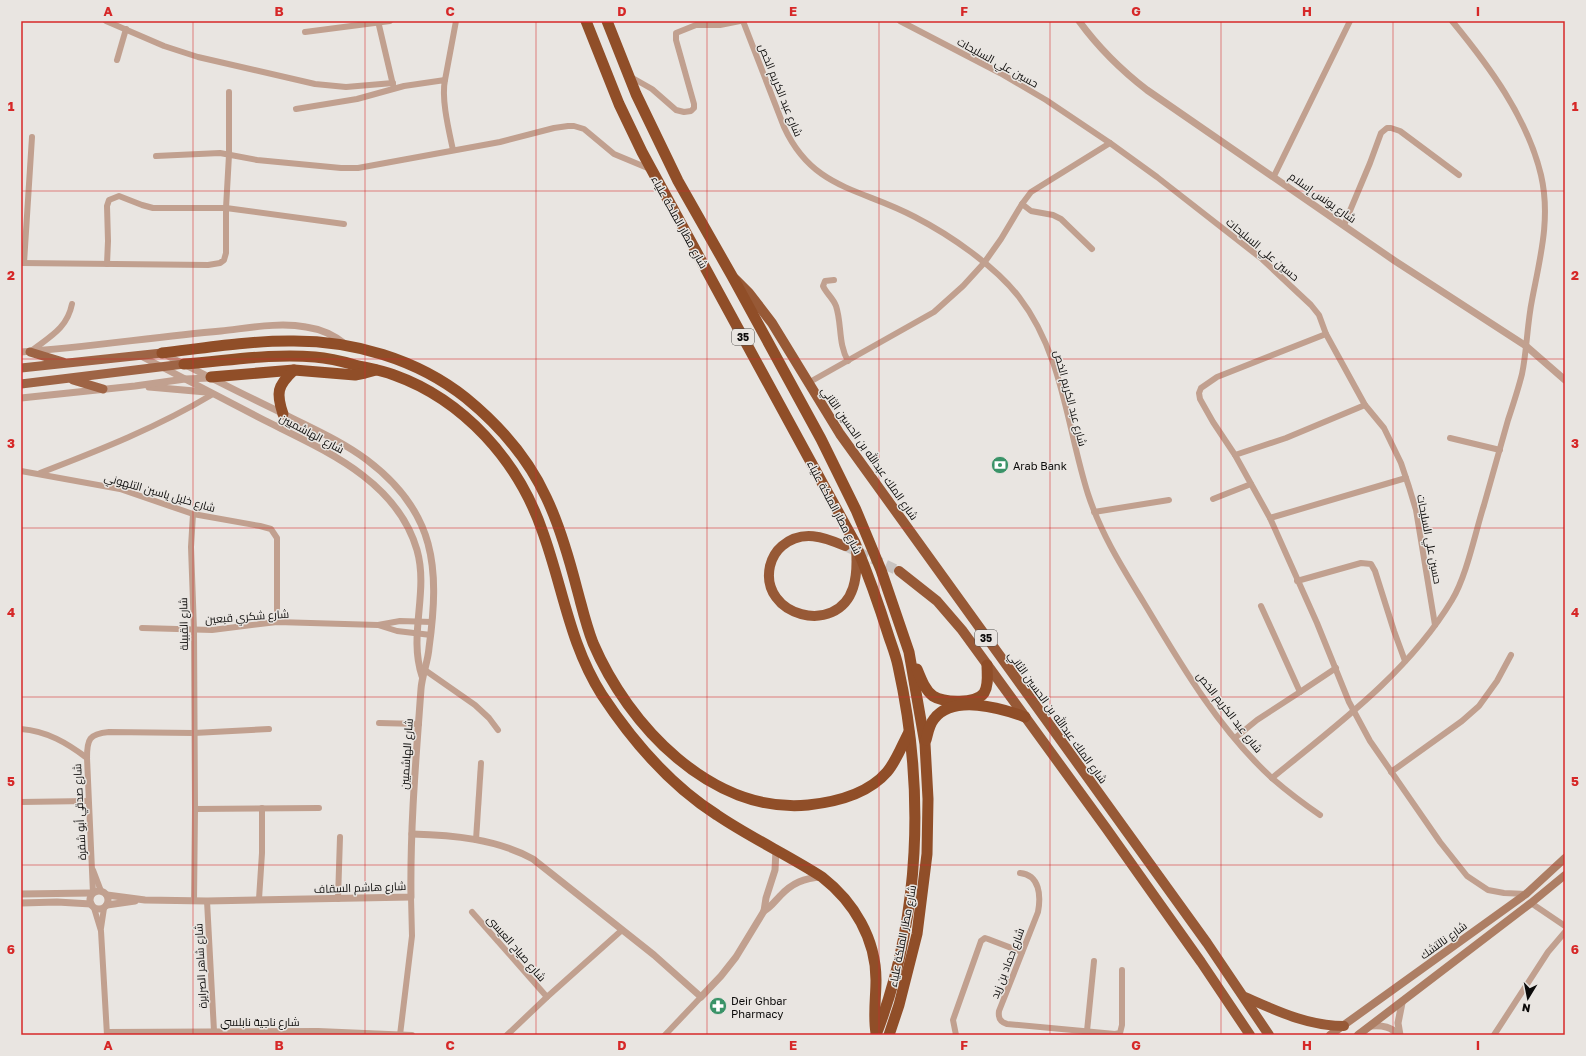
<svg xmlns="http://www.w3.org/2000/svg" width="1586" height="1056" font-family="'Golos Text',Cairo,sans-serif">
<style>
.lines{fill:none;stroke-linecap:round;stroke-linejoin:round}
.trunk-tunnel{stroke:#c8c4c1;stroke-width:10;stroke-dasharray:10 5;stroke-linecap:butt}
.minor{stroke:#c1a08f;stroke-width:6}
.tertiary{stroke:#c1a08f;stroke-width:7}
.secondary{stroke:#ad7e64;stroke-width:8}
.primary{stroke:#9e6445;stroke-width:9}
.trunk{stroke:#975936;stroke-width:10}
.motorway{stroke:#904e28;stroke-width:11}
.grid{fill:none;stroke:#d62828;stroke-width:1;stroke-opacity:0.55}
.labels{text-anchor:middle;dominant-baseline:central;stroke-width:3;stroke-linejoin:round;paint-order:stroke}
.shield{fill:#e9e5e1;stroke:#4e4c4a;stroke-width:1}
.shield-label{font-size:10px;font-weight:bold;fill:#0c0b0a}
.street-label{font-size:11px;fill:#0c0b0a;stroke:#e9e5e1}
.poi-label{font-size:11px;fill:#0c0b0a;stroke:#e9e5e1;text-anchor:start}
.neatline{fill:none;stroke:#d62828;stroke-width:1.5}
.grid-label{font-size:13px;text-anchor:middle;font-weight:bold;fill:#d62828}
</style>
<rect width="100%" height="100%" fill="#e9e5e1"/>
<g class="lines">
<polyline class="trunk-tunnel" points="845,546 899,571"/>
<g class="minor">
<polyline points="106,21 164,46 198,57 315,84 346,87 393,83"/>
<polyline points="378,21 393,85"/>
<path d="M743,21L784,127C813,190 861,188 915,217C950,235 995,266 1019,297C1063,354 1067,428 1088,494C1101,534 1122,567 1144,603C1181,665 1219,730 1273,779C1288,792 1304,804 1320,815"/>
<polyline points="900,21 1000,73 1046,100 1110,143 1157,177 1262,259 1311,305 1319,315 1326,334 1365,405 1384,428 1401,463 1409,487 1416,510 1435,625"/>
<polyline points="305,32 390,21"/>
<polyline points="117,60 126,29"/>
<polyline points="629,76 652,89 676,110 684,112 691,111 694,108 694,104 676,40 676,33 696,25 720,25 740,21"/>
<polyline points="445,80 456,21"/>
<path d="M296,109L357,99L404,86L445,80C441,99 449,131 453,150"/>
<polyline points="156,156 220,153 257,160 341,168 358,168 500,142 554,128 568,126 574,126 584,129 614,154 650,169"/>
<polyline points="1274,176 1350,21"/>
<polyline points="1022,204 1031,211 1053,215 1061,219 1092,249"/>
<polyline points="1344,225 1370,163 1381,133 1387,128 1391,128 1400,131 1459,175"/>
<polyline points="21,263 208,265 220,263 224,260 226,253 226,208 229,155 229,92"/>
<polyline points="24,263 32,137"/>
<polyline points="107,264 108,241 107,206 109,200 119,196 142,205 153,208 226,208 344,224"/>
<path d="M834,280L825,281L823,286C826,293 833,298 836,306C842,324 838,344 848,361"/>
<polyline points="1326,334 1217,377 1201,388 1199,393 1200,399 1213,422 1235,455 1270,518 1317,623 1349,702 1370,741 1440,842 1467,876 1488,890 1504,893 1526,894"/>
<path d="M30,352C49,337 67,329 72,304"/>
<polyline points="808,383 934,312 963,286 984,263 1001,239 1022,204 1031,192 1110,143"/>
<polyline points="1450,438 1500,450"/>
<polyline points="1235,455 1286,438 1365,405"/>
<polyline points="21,471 120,489 193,514 260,526 271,529 277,538 277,622"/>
<path d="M40,473C100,450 158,427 213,394"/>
<polyline points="1213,499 1251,484"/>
<polyline points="1094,512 1169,500"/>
<polyline points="193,514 191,547 194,630 195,809 194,901"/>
<polyline points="1270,518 1406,478"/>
<polyline points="1297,581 1361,563 1371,564 1375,571 1394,631 1405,661"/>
<polyline points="1261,606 1300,692 1336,668"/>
<polyline points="378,625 400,621 432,622"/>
<polyline points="142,628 212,630 277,622 378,625 397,631 431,635"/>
<polyline points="422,668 475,705 489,718 498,730"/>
<polyline points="379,723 419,724"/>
<path d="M21,729C47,731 67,743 87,758"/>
<polyline points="1235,738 1257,720 1300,692"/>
<polyline points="1391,772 1462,721 1479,706 1497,681 1511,655"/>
<path d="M1272,778C1337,725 1408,673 1452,600C1467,575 1475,533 1484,505C1492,477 1500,449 1508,420C1513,405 1518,390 1522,374C1527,350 1527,325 1532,300C1540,258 1551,218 1541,175C1527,117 1489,66 1452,21"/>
<polyline points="21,802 88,801"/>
<polyline points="195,809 319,808"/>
<polyline points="476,840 481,763"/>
<polyline points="93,870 101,891"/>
<path d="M1020,873C1040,875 1041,896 1038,912L999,1011C998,1018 1000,1022 1007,1024L1115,1034L1120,1033L1122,1025V970"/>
<path d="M93,893L87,758C87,739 89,734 109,732L194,733L269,729"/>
<polyline points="259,899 262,853 262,808"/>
<polyline points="338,899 340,837"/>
<polyline points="207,901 214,1031"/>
<polyline points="1531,903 1565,926"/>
<polyline points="94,908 101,931 107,1035"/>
<polyline points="472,912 547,997"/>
<polyline points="101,928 104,908"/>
<polyline points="1087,1031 1094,961"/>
<polyline points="107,1032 318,1031 412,1035"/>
<polyline points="400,1035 412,936 411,897"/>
<polyline points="507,1035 547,997 622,930"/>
<polyline points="665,1035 701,997"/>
<polyline points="956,1035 953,1020 981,941 985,938 988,939 1022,952"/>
<polyline points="1494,1035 1548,952 1565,932"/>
</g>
<g class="tertiary">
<path d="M1079,21C1098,47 1121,70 1147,90L1395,261L1526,346L1565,380"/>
<path d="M21,352C88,347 154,337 221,331C249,328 279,322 306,327C320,329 334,335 345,344"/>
<path d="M139,355C179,376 220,397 260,418C321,449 396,478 417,550C429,592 408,635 422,676"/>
<polyline points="149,387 206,392"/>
<polyline points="21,398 135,386 185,379 210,378"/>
<path d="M412,834C453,835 497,839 533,859L654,955L701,997L721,976L736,957L764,911L766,898L775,870L776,850"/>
<circle cx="99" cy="900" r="9"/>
<polyline points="21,894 92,893"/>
<path d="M107,895L145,900L207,901L411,897C410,828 416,758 421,689C422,675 428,662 429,648C440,568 436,512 367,460C340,440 311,428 282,413C242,394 203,374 164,354"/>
<polyline points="21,903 57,902 91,904"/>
<polyline points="107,905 135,901"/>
<path d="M764,911C771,907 775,901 780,896C792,883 804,878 822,877"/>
<path d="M1371,1026C1383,1025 1391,1027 1399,1035"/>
<polyline points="1400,1035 1398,1023 1402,1003"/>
</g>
<g class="secondary">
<polyline points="1330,1035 1526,894 1565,858"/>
<polyline points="1358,1035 1531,903 1565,875"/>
</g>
<g class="primary">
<polyline points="30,352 63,362"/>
<polyline points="21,368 162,353"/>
<polyline points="73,380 103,389"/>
<polyline points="21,384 184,364"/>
</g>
<g class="trunk">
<polyline points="735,279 749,293 772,323 840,434 1207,943 1269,1035"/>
<path d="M845,546C824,537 802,529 782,546C776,551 772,558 770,566C759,616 837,637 853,588C857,576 857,562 856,549"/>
<polyline points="899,571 937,601 962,630 1106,828 1201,962 1250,1035"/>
<path d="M1245,997C1277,1011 1308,1026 1344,1026"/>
</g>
<g class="motorway">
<path d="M586,21L619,104L642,152L855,543C868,574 879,605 889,637C892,646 896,656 898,666C925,788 921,918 876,1035"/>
<polyline points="607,21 636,94 678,181 732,276 821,439 856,510 881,570 909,652 925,744 928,799 927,854 917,934 899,1005 889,1035"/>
<path d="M162,353C204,348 247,341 289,341C352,340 417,359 466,398C499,425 528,458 546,497C560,526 569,558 577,589C582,607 586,625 593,643C628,725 711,814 808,805C836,802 868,794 887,772C897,760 902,745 909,732"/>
<path d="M184,364C227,361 272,353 315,357C328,358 341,361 355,365C368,368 381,370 394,375C464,400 518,461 542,530C563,587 569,643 602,695C633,742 670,785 717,815C751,838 788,855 822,877C854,902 876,939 876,980C876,998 873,1015 876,1033"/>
<polyline points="211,377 294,370 355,375 365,373 376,370"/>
<path d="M283,414C276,393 277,386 294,370"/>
<path d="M917,669C921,679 925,690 933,696C944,703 976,704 984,693C989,685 987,674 987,665"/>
<path d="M926,740C928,733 929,725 934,719C953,694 1001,708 1025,717"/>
</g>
</g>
<path class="grid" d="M193,21V1035M365,21V1035M536,21V1035M707,21V1035M879,21V1035M1050,21V1035M1221,21V1035M1393,21V1035M21,191H1565M21,359H1565M21,528H1565M21,697H1565M21,865H1565"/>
<defs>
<symbol id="bank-disc" viewBox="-11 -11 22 22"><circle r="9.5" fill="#3a9368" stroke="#e9e5e1"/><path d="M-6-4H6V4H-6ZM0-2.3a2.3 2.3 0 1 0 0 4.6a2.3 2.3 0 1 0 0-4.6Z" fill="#fff"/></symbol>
<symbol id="pharmacy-disc" viewBox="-11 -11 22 22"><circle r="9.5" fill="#3a9368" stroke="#e9e5e1"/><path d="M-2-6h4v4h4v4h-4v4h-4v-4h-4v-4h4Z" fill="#fff"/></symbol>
</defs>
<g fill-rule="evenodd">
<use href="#bank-disc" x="990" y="455" width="20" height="20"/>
<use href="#pharmacy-disc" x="708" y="996" width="20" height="20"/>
</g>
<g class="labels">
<g class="shield">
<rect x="732" y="329" width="22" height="16" rx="3"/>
<rect x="975" y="630" width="22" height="16" rx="3"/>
</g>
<g class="shield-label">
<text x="743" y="337">35</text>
<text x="986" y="638">35</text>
</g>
<g class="street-label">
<text transform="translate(998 62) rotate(29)">حسين علي السليحات</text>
<text transform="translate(781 90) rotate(68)">شارع عبد الكريم الخص</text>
<text transform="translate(1323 197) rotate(35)">شارع يونس إسلام</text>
<text transform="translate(680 222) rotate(61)">شارع مطار الملكة علياء</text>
<text transform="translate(1263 249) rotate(40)">حسين علي السليحات</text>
<text transform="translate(1071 398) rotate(75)">شارع عبد الكريم الخص</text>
<text transform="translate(312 433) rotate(28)">شارع الهاشميين</text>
<text transform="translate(870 453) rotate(55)">شارع الملك عبدالله بن الحسين الثاني</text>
<text transform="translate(160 492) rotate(16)">شارع خليل ياسين التلهوني</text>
<text transform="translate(835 507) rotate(62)">شارع مطار الملكة علياء</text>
<text transform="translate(1430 539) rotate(79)">حسين علي السليحات</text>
<text transform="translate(247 616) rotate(-4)">شارع شكري قبعين</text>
<text transform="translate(183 624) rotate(-91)">شارع القبيلة</text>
<text transform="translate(1230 712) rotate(52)">شارع عبد الكريم الخص</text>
<text transform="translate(1058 717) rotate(54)">شارع الملك عبدالله بن الحسين الثاني</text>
<text transform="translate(406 754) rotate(-86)">شارع الهاشميين</text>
<text transform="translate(79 812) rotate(-93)">شارع صدقي أبو شقرة</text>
<text transform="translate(360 887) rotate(-2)">شارع هاشم السقاف</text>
<text transform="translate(902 936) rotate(-79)">شارع مطار الملكة علياء</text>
<text transform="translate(1443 940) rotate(-36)">شارع نالتشك</text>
<text transform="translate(517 948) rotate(49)">شارع صياح العيسى</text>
<text transform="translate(1007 963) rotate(-69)">شارع حماد بن زيد</text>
<text transform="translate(200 966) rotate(-93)">شارع شاهر الصرايرة</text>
<text x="260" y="1021">شارع ناجية نابلسي</text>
</g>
<g class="poi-label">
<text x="1013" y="465">Arab Bank</text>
<text x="731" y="1000">Deir Ghbar<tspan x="731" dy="13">Pharmacy</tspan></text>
</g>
</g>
<rect width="1586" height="1056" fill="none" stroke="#e9e5e1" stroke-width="44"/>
<g transform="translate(1528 998) rotate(190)" stroke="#e9e5e1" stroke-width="3" paint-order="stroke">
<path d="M0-3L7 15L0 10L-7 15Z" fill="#0c0b0a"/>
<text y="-6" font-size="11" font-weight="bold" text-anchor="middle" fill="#0c0b0a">N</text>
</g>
<rect x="22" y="22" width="1542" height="1012" class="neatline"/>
<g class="grid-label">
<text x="108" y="16">A</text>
<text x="279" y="16">B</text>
<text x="450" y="16">C</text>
<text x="622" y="16">D</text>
<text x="793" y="16">E</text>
<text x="964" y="16">F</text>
<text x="1136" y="16">G</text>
<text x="1307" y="16">H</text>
<text x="1478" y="16">I</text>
<text x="11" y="111">1</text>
<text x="1575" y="111">1</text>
<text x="11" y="280">2</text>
<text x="1575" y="280">2</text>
<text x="11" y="448">3</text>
<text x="1575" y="448">3</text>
<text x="11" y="617">4</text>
<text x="1575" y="617">4</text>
<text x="11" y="786">5</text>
<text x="1575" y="786">5</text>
<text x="11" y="954">6</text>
<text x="1575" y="954">6</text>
<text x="108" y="1050">A</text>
<text x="279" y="1050">B</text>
<text x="450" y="1050">C</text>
<text x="622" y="1050">D</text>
<text x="793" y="1050">E</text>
<text x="964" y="1050">F</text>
<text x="1136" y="1050">G</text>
<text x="1307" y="1050">H</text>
<text x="1478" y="1050">I</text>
</g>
</svg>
